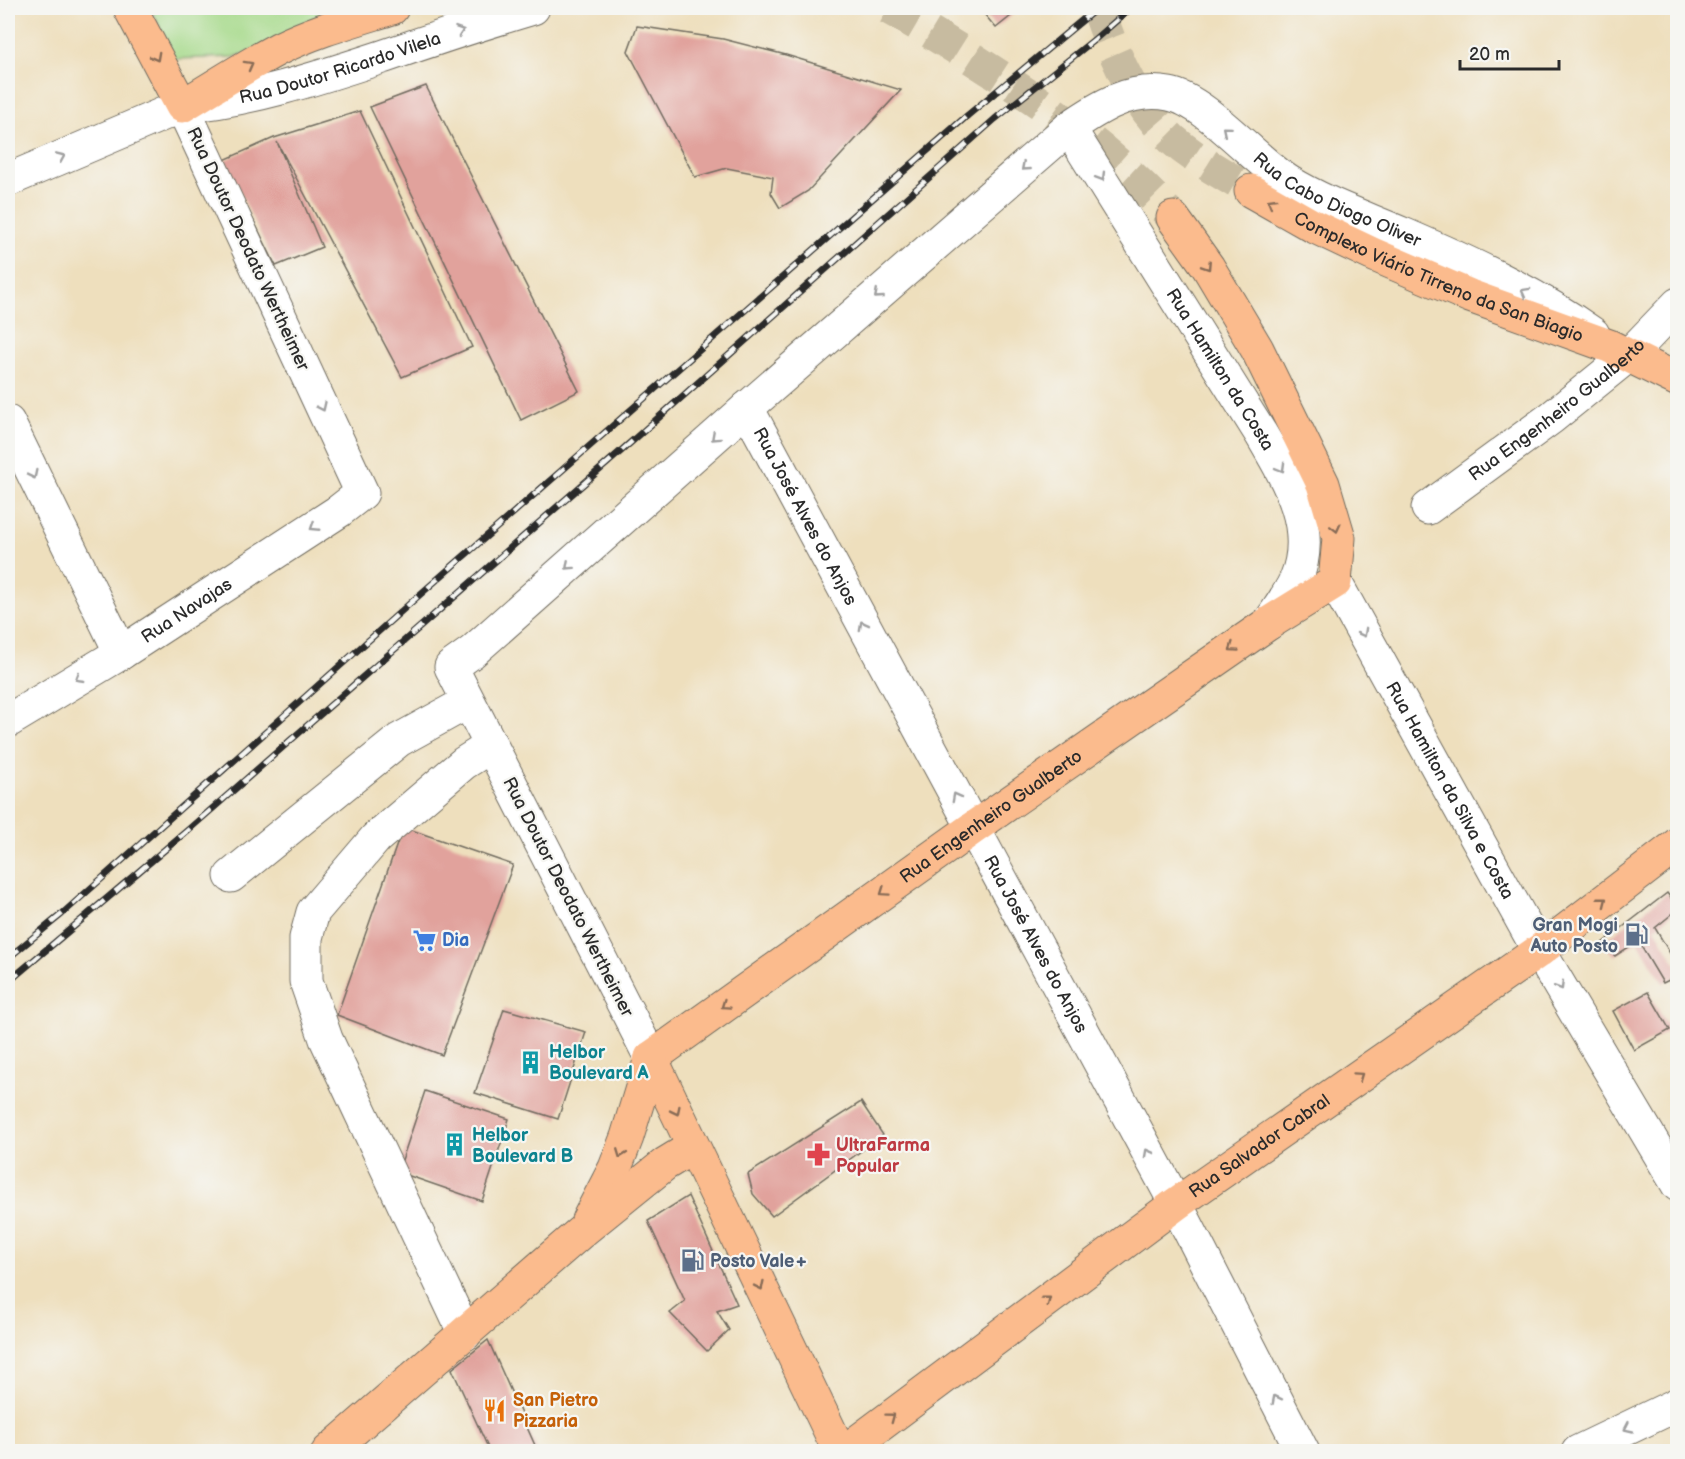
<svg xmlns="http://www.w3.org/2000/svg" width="1685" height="1459" font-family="'Balsamiq Sans',sans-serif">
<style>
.green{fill:#a5d989;stroke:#68825a;stroke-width:1.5}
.building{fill:#e1a29c}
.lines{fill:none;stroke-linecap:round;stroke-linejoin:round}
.major-tunnel{stroke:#c7bba0;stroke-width:33;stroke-dasharray:33 16;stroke-linecap:butt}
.minor-casing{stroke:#6f6a5e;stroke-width:35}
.major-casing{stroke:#6f6a5e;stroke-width:35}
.minor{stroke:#fff;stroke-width:33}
.major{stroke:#fbbb8d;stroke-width:33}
.rail-casing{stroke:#2b2b2b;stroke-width:7}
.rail{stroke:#f6f6f2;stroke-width:4.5;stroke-dasharray:14;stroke-linecap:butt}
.oneway{stroke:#a0a0a0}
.oneway2{stroke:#896c57}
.labels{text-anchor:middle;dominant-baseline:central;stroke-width:4.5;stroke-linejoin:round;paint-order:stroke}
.street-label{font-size:18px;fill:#2b2b2b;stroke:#f6f6f2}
.service-label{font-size:18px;font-weight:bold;fill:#4e5e75;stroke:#f6f6f2;text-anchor:end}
.shop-label{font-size:18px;font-weight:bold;fill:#366cbe;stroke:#f6f6f2;text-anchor:start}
.culture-label{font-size:18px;font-weight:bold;fill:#0d838f;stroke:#f6f6f2;text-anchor:start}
.health-label{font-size:18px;font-weight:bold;fill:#be3a42;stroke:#f6f6f2;text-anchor:start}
.food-label{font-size:18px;font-weight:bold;fill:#c56008;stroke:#f6f6f2;text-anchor:start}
</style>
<rect width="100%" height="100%" fill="#f6f6f2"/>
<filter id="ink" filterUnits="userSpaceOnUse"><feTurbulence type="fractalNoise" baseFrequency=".0167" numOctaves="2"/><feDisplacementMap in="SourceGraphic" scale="12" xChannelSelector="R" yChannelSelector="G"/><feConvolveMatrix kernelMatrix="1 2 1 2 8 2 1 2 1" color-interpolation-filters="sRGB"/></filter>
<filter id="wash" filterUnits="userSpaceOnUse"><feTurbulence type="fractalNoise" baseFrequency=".008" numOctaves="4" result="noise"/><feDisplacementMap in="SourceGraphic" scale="24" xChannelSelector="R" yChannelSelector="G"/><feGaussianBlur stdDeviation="1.35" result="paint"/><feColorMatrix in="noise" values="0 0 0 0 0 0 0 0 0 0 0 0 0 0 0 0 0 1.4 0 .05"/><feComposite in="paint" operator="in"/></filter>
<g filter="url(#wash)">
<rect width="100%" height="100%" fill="#eedfbd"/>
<polygon class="green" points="151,8 383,8 234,57 174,59"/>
<g id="blocks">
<g class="building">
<polygon points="979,8 1021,8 996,28"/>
<polygon points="637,26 723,39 786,55 901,90 808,191 780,208 771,193 773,177 727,168 695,177 628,51"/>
<polygon points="426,86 579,391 521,420 370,107"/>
<polygon points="360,111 472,347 402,377 277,142 322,247 276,266 224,160 274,138"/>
<polygon points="403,827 513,865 442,1055 337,1015"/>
<polygon points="1667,893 1677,906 1677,910 1655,928 1677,965 1677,976 1663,983 1638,941 1615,956 1602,943"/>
<polygon points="1648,992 1670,1030 1634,1050 1613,1011"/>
<polygon points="504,1009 586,1032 558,1119 475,1093"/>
<polygon points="425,1091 509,1119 482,1201 398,1172"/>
<polygon points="861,1102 883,1135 772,1216 753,1194 748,1174"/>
<polygon points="688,1196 737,1304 717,1311 729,1330 707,1351 670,1313 685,1301 648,1221"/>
<polygon points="488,1340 538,1452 490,1452 452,1369"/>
</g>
</g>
</g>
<g filter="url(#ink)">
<use href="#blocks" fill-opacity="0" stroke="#6f6a5e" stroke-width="1.5"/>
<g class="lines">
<g class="major-tunnel">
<path d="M888,8C927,29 964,53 1001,77C1064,118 1123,162 1173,218"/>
<path d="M1098,8C1114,56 1135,105 1173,140C1196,160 1225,175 1251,191"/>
</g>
<defs>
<g id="minor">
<path id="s1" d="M1069,128L1261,434C1286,477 1318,527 1296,579C1289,595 1279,608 1269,623"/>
<path id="s2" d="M8,180L182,106C252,100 318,78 385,56C434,39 483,23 533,8"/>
<path id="s3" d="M747,408L1176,1204L1303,1452"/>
<polyline points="8,422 121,653"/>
<path id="s4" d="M1428,508L1551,418L1629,355L1678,304"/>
<path id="s5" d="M1335,582L1539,951L1678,1185"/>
<path id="s6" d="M8,721L121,653L339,511L362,493L182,106"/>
<polyline points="231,876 399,740 468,702"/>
<path id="s7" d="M651,1058L451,667L472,652L747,408L1069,128C1099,107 1130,87 1169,94C1205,100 1255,161 1289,182C1325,204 1366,218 1405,235C1470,263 1535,293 1593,334"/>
<polyline points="465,1334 326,1039 306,981 306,938 313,912 376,838 464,763 491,746"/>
<polyline points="1578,1452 1678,1404"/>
</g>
<g id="major">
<path d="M130,8L182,106C214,87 244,67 278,49C314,31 354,20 392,8"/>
<path id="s8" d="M1251,191L1313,226L1372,254L1470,296L1609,346L1678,380"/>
<path id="s9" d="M651,1058L973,828L1269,623L1335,582L1339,538L1323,484L1257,349L1208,267L1173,218"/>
<polyline points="651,1058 840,1452"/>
<polyline points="588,1220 615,1168 627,1137 651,1058"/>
<polyline points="328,1452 581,1232 665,1164 693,1147"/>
<path id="s10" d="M844,1452L1176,1204L1539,951L1678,844"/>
</g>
</defs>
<use href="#minor" class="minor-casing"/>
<use href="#major" class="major-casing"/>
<use href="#minor" class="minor"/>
<use href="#major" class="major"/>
<defs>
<g id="rail">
<polyline points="8,958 62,914 416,598 968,115 1097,8"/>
<polyline points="8,982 188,830 621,451 995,119 1095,39 1131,8"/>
</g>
</defs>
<use href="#rail" class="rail-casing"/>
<use href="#rail" class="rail"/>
</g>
<defs><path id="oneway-chevron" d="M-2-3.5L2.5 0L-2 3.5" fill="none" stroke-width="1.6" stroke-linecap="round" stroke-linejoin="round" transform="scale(1.5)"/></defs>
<g class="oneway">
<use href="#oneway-chevron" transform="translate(460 31) rotate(-19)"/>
<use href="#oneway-chevron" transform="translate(1226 130) rotate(-140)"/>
<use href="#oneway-chevron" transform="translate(61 157) rotate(-23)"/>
<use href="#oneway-chevron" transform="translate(1025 167) rotate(139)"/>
<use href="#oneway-chevron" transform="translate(1101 177) rotate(59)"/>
<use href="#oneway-chevron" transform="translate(1525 292) rotate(-151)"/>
<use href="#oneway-chevron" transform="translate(878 295) rotate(139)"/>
<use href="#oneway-chevron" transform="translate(322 407) rotate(65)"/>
<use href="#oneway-chevron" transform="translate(715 437) rotate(138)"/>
<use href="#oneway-chevron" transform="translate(1281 468) rotate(60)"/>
<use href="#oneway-chevron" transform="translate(33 475) rotate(64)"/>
<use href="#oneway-chevron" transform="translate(314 527) rotate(147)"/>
<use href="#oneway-chevron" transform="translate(569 566) rotate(138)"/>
<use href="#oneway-chevron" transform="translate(863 625) rotate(-118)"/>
<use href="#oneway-chevron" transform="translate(1363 633) rotate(61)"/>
<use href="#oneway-chevron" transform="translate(79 678) rotate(149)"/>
<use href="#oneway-chevron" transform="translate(956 797) rotate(-118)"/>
<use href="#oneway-chevron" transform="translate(1560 986) rotate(59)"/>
<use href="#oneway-chevron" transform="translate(1148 1153) rotate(-118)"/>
<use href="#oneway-chevron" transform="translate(1276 1399) rotate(-117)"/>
<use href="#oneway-chevron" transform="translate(1628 1428) rotate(155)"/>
</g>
<g class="oneway2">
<use href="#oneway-chevron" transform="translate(156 57) rotate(62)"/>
<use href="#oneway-chevron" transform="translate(249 65) rotate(-29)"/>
<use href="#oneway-chevron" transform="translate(1271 202) rotate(-150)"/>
<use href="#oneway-chevron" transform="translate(1207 266) rotate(57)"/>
<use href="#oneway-chevron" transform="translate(1336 528) rotate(76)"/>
<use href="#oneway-chevron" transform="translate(1233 648) rotate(145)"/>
<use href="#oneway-chevron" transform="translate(884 892) rotate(145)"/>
<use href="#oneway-chevron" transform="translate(1603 901) rotate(-38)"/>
<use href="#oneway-chevron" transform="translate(725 1005) rotate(145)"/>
<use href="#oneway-chevron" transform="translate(1359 1076) rotate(-35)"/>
<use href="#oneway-chevron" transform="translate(676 1111) rotate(64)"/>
<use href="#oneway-chevron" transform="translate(621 1154) rotate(111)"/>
<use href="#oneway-chevron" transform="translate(760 1286) rotate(64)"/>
<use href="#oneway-chevron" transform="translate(1047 1300) rotate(-37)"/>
<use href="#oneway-chevron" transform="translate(891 1417) rotate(-37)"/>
</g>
</g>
<defs>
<symbol id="fuel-bare" viewBox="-9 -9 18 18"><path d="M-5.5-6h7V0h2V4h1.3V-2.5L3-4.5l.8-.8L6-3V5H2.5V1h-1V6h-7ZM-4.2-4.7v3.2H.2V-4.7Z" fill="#5c6f8a" stroke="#f6f6f2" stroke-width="2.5" paint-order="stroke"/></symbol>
<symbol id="supermarket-bare" viewBox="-9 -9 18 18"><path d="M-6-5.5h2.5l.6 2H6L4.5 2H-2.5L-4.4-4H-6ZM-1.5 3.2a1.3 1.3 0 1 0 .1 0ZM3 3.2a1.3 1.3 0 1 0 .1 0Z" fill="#3f7fe0" stroke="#f6f6f2" stroke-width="2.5" paint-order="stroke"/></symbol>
<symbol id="building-bare" viewBox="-9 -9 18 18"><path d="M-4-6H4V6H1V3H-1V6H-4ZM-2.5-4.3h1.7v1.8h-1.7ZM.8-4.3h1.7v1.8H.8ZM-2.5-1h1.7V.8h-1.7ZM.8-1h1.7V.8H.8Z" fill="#0f9aa8" stroke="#f6f6f2" stroke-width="2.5" paint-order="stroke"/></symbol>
<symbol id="pharmacy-bare" viewBox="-9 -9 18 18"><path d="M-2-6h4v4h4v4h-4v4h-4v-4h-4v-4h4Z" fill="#e0444e" stroke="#f6f6f2" stroke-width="2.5" paint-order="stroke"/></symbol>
<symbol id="restaurant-bare" viewBox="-9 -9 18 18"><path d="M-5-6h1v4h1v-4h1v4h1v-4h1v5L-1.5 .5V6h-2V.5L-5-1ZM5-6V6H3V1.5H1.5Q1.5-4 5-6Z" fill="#e8710a" stroke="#f6f6f2" stroke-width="2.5" paint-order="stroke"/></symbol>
</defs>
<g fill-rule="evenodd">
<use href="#fuel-bare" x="1620" y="918" width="33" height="33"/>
<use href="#supermarket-bare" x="408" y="924" width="33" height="33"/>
<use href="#building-bare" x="514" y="1046" width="33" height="33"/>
<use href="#building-bare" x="438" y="1128" width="33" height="33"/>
<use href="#pharmacy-bare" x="802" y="1138" width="33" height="33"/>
<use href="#fuel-bare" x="676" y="1244" width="33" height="33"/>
<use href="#restaurant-bare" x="478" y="1394" width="33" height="33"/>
</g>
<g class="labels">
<g class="street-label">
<text stroke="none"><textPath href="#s2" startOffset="352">Rua Doutor Ricardo Vilela</textPath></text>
<text stroke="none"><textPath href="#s7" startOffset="1569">Rua Cabo Diogo Oliver</textPath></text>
<text transform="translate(248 249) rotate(65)">Rua Doutor Deodato Wertheimer</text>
<text stroke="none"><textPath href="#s8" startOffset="207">Complexo Viário Tirreno da San Biagio</textPath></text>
<text stroke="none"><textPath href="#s1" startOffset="285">Rua Hamilton da Costa</textPath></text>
<text stroke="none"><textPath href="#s4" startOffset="162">Rua Engenheiro Gualberto</textPath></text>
<text stroke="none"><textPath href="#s3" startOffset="123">Rua José Alves do Anjos</textPath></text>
<text stroke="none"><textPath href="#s6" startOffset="210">Rua Navajas</textPath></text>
<text stroke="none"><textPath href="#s5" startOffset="238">Rua Hamilton da Silva e Costa</textPath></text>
<text stroke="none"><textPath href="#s9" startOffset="417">Rua Engenheiro Gualberto</textPath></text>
<text transform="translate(568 897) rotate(63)">Rua Doutor Deodato Wertheimer</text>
<text stroke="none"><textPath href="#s3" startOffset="609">Rua José Alves do Anjos</textPath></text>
<text stroke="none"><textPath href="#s10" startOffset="516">Rua Salvador Cabral</textPath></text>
</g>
<g class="service-label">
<text x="1618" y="925">Gran Mogi<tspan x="1618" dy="21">Auto Posto</tspan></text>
<text x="710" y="1261" text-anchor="start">Posto Vale+</text>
</g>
<g class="shop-label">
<text x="442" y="940">Dia</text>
</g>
<g class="culture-label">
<text x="549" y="1052">Helbor<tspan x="549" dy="21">Boulevard A</tspan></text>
<text x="472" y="1135">Helbor<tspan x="472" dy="21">Boulevard B</tspan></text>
</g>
<g class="health-label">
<text x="836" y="1145">UltraFarma<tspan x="836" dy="21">Popular</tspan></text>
</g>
<g class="food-label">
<text x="513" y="1400">San Pietro<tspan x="513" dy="21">Pizzaria</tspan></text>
</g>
</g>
<rect width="1685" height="1459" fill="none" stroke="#f6f6f2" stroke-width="30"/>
<path d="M1460 60v9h99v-9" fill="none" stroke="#2b2b2b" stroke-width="3"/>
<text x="1469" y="60" font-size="18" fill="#2b2b2b" stroke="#f6f6f2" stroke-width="4.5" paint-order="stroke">20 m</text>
</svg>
